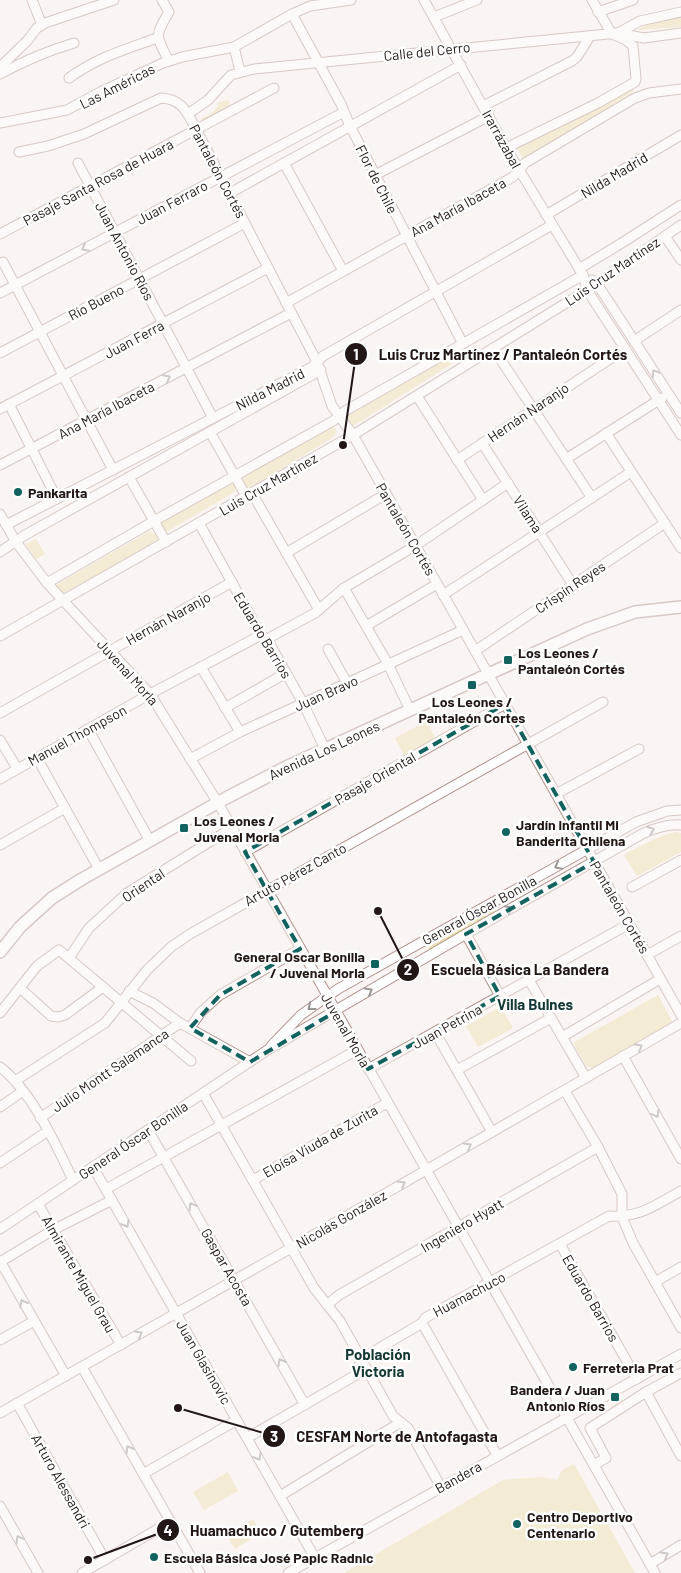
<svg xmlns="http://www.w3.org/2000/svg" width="681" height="1573" font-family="Barlow,sans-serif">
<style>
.green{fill:#ebe0b0}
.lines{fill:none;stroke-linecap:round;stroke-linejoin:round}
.minor-casing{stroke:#b0938c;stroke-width:11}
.major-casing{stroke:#b0938c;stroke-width:14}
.minor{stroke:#fff;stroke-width:9}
.major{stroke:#fff;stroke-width:11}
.oneway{stroke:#9c9796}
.marked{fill:none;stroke:#12625f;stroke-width:4;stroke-dasharray:10 6;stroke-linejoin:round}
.poi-dot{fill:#12625f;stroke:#fff;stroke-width:2}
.labels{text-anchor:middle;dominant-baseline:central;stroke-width:5;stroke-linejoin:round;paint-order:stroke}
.street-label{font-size:14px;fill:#221715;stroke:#fff}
.poi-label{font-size:14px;font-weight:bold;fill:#221715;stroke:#fff;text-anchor:start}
.neighbourhood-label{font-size:15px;font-weight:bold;fill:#153836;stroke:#fff}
.leader{fill:none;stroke:#221715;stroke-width:2}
.callout-dot{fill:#221715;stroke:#fff;stroke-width:2}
.mark-label{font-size:15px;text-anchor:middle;font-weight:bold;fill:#fff}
.callout-label{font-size:15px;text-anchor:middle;font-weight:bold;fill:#221715;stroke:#fff;stroke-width:5;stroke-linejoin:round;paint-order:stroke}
</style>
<rect width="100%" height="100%" fill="#faf4f2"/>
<g class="green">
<polygon points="681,17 681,27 637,30 647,25"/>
<polygon points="633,89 634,91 554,142 523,158 517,148"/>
<polygon points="228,100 231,107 203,122 201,119 212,113 218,106 217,103"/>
<polygon points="459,351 450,365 353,426 349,426 343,420 346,416"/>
<polygon points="333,425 337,432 332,438 251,487 247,488 243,484 244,476"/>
<polygon points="231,483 236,486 235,492 166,532 163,532 159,524"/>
<polygon points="150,531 156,535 158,542 66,592 62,593 54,586"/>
<polygon points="36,539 45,554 36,559 26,544"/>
<polygon points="427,721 436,740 405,757 395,738"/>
<path d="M675,832L681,833V852L637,876L624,855C641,845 657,837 675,832Z"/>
<polygon points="496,908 492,915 430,951 429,947"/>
<polygon points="658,995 673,1023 594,1068 586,1066 573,1043"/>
<polygon points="501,1007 513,1028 478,1047 466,1026"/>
<polygon points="574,1464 635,1573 344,1573 503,1480 541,1477 557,1480 562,1470"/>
<polygon points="228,1472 238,1491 204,1510 193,1492"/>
<polygon points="253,1519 261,1533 235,1549 226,1534"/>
</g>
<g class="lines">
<defs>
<g id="minor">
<polyline points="32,0 42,25"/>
<path d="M162,0L169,12C154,37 156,36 169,61"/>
<polyline points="424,0 506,148 583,275 587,290 681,435"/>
<polyline points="598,12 633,0"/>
<polyline points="292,14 341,104 350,126 463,344"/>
<polyline points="434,17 477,0"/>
<polyline points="618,33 640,21 681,12"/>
<polyline points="0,67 27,41 37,28 45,23 114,0"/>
<polyline points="240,71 234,47 292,14 310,6 351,0"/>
<path d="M0,74C24,61 47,51 74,43"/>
<path d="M69,78C98,57 124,50 157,38"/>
<polyline points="483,106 572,61 577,57 590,36"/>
<polyline points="188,114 208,100 231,75 254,69 618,33 644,38 681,33"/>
<polyline points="0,123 67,110 102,91 163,63 182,57 234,47"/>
<polyline points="506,148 598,103 635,82 636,79 633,46 626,40 612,34 592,0"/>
<path d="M19,152L48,146L84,134L161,98C182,99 187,112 196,129L317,362L332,406L353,435L681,1015"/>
<polyline points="78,163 213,418"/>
<polyline points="284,163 343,271"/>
<polyline points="375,175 489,116"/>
<polyline points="230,193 461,65"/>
<polyline points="546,215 681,135"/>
<polyline points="0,234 274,88"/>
<polyline points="665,236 681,260"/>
<polyline points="3,262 113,470"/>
<polyline points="579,269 625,241 681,205"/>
<polyline points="592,280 596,282 681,413"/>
<polyline points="0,293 344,112"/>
<polyline points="286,303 513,177 525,163 635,98 649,93 681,89"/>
<polyline points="634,341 681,310"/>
<polyline points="493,348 592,498"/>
<polyline points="0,353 245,223"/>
<polyline points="417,396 483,500"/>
<polyline points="9,404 57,499"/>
<polyline points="0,409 268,268"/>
<polyline points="210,432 246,496"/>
<polyline points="606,433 681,548"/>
<polyline points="482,443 573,585"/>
<polyline points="566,459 662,398"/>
<polyline points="457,460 625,349"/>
<polyline points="0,465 291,313"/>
<polyline points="129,477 166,542"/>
<polyline points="252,493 319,610"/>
<polyline points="0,514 16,542 47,583 150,694 218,803 655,1573"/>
<polyline points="199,523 261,635 267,639 303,703 325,749"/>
<polyline points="6,525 312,367 323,356 552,225"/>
<polyline points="0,552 25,535 321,370"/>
<polyline points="286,553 386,494"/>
<polyline points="47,583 154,521 333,421 345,411 583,275"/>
<polyline points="344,588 388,664 410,710"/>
<polyline points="443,595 631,472"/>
<polyline points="366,626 437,584"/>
<polyline points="0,636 353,435 587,290 681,225"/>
<polyline points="267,639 315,613 344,588 415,546 508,483"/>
<polyline points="328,649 347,683"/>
<polyline points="475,651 665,523"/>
<polyline points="201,667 240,732"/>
<polyline points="225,708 286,673"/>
<polyline points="0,713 232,582"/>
<polyline points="88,729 150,841"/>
<polyline points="0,740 17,768"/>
<polyline points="37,758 99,869"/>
<polyline points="190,759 240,732 463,630"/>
<polyline points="0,779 150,694 261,635"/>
<polyline points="556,794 639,749"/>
<polyline points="0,845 65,808"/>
<polyline points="245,852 505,704"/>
<polyline points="632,887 681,860"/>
<polyline points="466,934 500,996"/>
<polyline points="647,955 681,936"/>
<polyline points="69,958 89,928 127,893 232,828"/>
<polyline points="529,980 586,1078"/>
<polyline points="20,988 51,1016 58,1017 65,1015 103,987"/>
<polyline points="129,991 153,1003 180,1023 250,1062"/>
<polyline points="0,1013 37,966 59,950 191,1061"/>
<polyline points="190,1028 201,1012 220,995 300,949"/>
<polyline points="435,1032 492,1132"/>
<polyline points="562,1037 660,979"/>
<polyline points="271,1046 301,1015 338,989 636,822 667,811 681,810"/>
<polyline points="623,1056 681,1159"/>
<path d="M0,1067C32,1091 56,1145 73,1180"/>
<polyline points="368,1069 629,924"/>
<polyline points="457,1070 551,1018"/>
<polyline points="15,1081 105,1023 147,970 171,947 190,934 603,702"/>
<polyline points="565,1091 598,1147 622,1194 622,1217 633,1243 681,1328"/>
<polyline points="203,1093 314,1288 340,1321 393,1416 408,1428 441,1487"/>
<polyline points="0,1107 23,1091"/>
<polyline points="40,1118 180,1023"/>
<polyline points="148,1130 305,1405"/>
<polyline points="0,1163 48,1131"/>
<polyline points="93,1167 315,1558"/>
<polyline points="253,1180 387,1103"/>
<polyline points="106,1189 357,1050"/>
<polyline points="38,1204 121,1345"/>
<path d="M0,1229L266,1051L466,934L642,834C655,828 667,824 681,825"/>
<polyline points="560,1244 637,1379"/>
<polyline points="0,1261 66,1376"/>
<polyline points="0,1262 53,1230 112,1200"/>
<polyline points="655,1282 681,1267"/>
<polyline points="327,1305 339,1295 598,1147"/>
<polyline points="422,1323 497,1455"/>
<polyline points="0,1340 34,1321"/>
<polyline points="82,1367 200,1573"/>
<polyline points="646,1392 681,1456"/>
<polyline points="17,1403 105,1560"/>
<polyline points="0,1413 291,1248 681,1023"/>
<path d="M247,1438L356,1375L361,1359L422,1323L425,1318L609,1216C640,1218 655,1205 681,1191"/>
<polyline points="594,1465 606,1458 590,1428 646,1392 681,1373"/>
<polyline points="143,1474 237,1420"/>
<polyline points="280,1496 401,1422"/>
<polyline points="0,1506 38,1573"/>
<polyline points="650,1564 681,1545"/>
<polyline points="82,1573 170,1522"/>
<polyline points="288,1573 681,1354"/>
</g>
<polyline id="major" points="0,952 20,927 52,898 82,879 226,798 288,766 587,629 635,612 681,607"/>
</defs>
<use href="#minor" class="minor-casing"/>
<use href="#major" class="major-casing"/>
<use href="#minor" class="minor"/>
<use href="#major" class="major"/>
</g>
<defs><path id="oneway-chevron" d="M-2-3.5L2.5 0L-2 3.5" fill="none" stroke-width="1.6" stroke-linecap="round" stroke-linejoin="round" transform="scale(1.25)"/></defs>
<g class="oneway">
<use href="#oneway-chevron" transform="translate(85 248) rotate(152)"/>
<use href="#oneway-chevron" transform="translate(655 373) rotate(-123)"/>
<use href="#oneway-chevron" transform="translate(167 378) rotate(-28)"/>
<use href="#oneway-chevron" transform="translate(651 830) rotate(-21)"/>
<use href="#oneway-chevron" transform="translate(558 866) rotate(151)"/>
<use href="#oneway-chevron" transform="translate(509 909) rotate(-29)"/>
<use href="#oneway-chevron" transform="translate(369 991) rotate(-31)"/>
<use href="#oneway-chevron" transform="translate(311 1007) rotate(142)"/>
<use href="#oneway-chevron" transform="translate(639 1047) rotate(-30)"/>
<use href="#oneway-chevron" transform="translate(656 1114) rotate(61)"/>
<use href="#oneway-chevron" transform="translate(468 1146) rotate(-30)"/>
<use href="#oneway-chevron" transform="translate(402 1184) rotate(-30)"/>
<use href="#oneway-chevron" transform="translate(192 1206) rotate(-120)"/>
<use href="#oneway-chevron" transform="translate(126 1224) rotate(60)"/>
<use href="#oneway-chevron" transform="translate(23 1303) rotate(-119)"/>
<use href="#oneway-chevron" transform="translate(139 1334) rotate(-30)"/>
<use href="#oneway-chevron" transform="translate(281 1362) rotate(-120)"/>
<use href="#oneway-chevron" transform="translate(129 1449) rotate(-120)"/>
<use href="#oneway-chevron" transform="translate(258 1457) rotate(60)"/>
<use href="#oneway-chevron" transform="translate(19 1539) rotate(-119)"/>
<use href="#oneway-chevron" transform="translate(665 1555) rotate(-31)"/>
</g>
<path d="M0 0H681V1573H0ZM505,704L594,862L466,934L500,996L368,1069L335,1012L250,1062L190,1028L220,995L300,949L245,852Z" fill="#faf4f2" fill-opacity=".55" fill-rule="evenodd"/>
<path class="marked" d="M505,704L594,862L466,934L500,996L368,1069L335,1012L250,1062L190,1028L220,995L300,949L245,852Z"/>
<g class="poi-dot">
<circle cx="18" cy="492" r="5"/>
<rect x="503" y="655" width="10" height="10" rx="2.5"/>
<rect x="467" y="680" width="10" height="10" rx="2.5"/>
<rect x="179" y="823" width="10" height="10" rx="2.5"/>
<circle cx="506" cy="832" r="5"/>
<rect x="370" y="959" width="10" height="10" rx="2.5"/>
<circle cx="573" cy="1367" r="5"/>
<rect x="610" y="1392" width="10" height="10" rx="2.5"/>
<circle cx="517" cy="1524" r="5"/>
<circle cx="154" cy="1557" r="5"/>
</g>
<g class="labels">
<g class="street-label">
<text transform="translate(427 51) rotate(-6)">Calle del Cerro</text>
<text transform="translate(117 86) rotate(-27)">Las Américas</text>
<text transform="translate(502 139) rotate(61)">Irarrázabal</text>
<text transform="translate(218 171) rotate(62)">Pantaleón Cortés</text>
<text transform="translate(614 175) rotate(-31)">Nilda Madrid</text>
<text transform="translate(377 179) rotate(63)">Flor de Chile</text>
<text transform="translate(98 182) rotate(-28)">Pasaje Santa Rosa de Huara</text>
<text transform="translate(172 202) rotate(-28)">Juan Ferraro</text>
<text transform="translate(458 207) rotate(-29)">Ana María Ibaceta</text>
<text transform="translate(125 251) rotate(62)">Juan Antonio Ríos</text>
<text transform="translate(612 271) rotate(-34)">Luis Cruz Martínez</text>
<text transform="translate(96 302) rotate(-28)">Río Bueno</text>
<text transform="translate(134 339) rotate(-28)">Juan Ferra</text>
<text transform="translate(270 389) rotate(-27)">Nilda Madrid</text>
<text transform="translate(106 410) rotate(-28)">Ana María Ibaceta</text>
<text transform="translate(528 412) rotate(-34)">Hernán Naranjo</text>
<text transform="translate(268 484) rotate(-30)">Luis Cruz Martínez</text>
<text transform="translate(528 514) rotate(57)">Vilama</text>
<text transform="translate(406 529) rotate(60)">Pantaleón Cortés</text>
<text transform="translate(570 587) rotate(-34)">Crispín Reyes</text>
<text transform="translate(168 618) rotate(-29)">Hernán Naranjo</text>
<text transform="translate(263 635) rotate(59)">Eduardo Barrios</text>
<text transform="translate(128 672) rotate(48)">Juvenal Morla</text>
<text transform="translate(326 693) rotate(-24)">Juan Bravo</text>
<text transform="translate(77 735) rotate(-29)">Manuel Thompson</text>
<text transform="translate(324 750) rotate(-25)">Avenida Los Leones</text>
<text transform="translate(375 778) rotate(-30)">Pasaje Oriental</text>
<text transform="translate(295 874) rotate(-29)">Artuto Pérez Canto</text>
<text transform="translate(143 885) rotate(-34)">Oriental</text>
<text transform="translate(620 907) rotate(60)">Pantaleón Cortés</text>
<text transform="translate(479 910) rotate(-29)">General Óscar Bonilla</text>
<text transform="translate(447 1026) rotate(-29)">Juan Petrina</text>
<text transform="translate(346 1030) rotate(60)">Juvenal Morla</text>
<text transform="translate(110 1070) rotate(-34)">Julio Montt Salamanca</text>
<text transform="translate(133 1140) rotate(-34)">General Óscar Bonilla</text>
<text transform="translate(320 1141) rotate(-30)">Eloísa Viuda de Zurita</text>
<text transform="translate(341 1219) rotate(-30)">Nicolás González</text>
<text transform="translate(462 1225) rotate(-30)">Ingeniero Hyatt</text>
<text transform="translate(227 1267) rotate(60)">Gaspar Acosta</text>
<text transform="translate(79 1274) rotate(60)">Almirante Miguel Grau</text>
<text transform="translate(469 1294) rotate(-28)">Huamachuco</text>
<text transform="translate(591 1298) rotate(60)">Eduardo Barrios</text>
<text transform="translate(204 1362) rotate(60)">Juan Glasinovic</text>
<text transform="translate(458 1477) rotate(-29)">Bandera</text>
<text transform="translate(61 1481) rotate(61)">Arturo Alessandri</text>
</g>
<g class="poi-label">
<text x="28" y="492">Pankarita</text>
<text x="518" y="652">Los Leones /<tspan x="518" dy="16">Pantaleón Cortés</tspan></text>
<text x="472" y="701" text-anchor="middle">Los Leones /<tspan x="472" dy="16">Pantaleón Cortes</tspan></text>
<text x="194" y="820">Los Leones /<tspan x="194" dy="16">Juvenal Morla</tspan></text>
<text x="516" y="824">Jardín infantil Mi<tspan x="516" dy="16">Banderita Chilena</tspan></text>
<text x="365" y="956" text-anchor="end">General Oscar Bonilla<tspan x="365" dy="16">/ Juvenal Morla</tspan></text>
<text x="583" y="1367">Ferreteria Prat</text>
<text x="605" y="1389" text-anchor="end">Bandera / Juan<tspan x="605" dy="16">Antonio Ríos</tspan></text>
<text x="527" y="1516">Centro Deportivo<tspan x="527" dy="16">Centenario</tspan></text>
<text x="164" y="1557">Escuela Básica José Papic Radnic</text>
</g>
<g class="neighbourhood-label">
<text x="535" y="1004">Villa Bulnes</text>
<text x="378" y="1354">Población<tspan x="378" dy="17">Victoria</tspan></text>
</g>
</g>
<path class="leader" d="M343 445L356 354M378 911L408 970M178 1408L274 1436M88 1560L168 1530"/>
<g class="callout-dot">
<circle cx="343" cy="445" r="5"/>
<circle cx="378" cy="911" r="5"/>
<circle cx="178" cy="1408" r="5"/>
<circle cx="88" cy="1560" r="5"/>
<circle cx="356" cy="354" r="12"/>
<circle cx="408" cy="970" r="12"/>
<circle cx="274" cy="1436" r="12"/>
<circle cx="168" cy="1530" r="12"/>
</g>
<g class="mark-label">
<text x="356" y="360">1</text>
<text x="408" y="975">2</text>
<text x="274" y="1442">3</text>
<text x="168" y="1536">4</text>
</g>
<g class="callout-label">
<text x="503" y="360">Luis Cruz Martínez / Pantaleón Cortés</text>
<text x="520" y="975">Escuela Básica La Bandera</text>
<text x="397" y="1442">CESFAM Norte de Antofagasta</text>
<text x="277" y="1536">Huamachuco / Gutemberg</text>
</g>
</svg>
